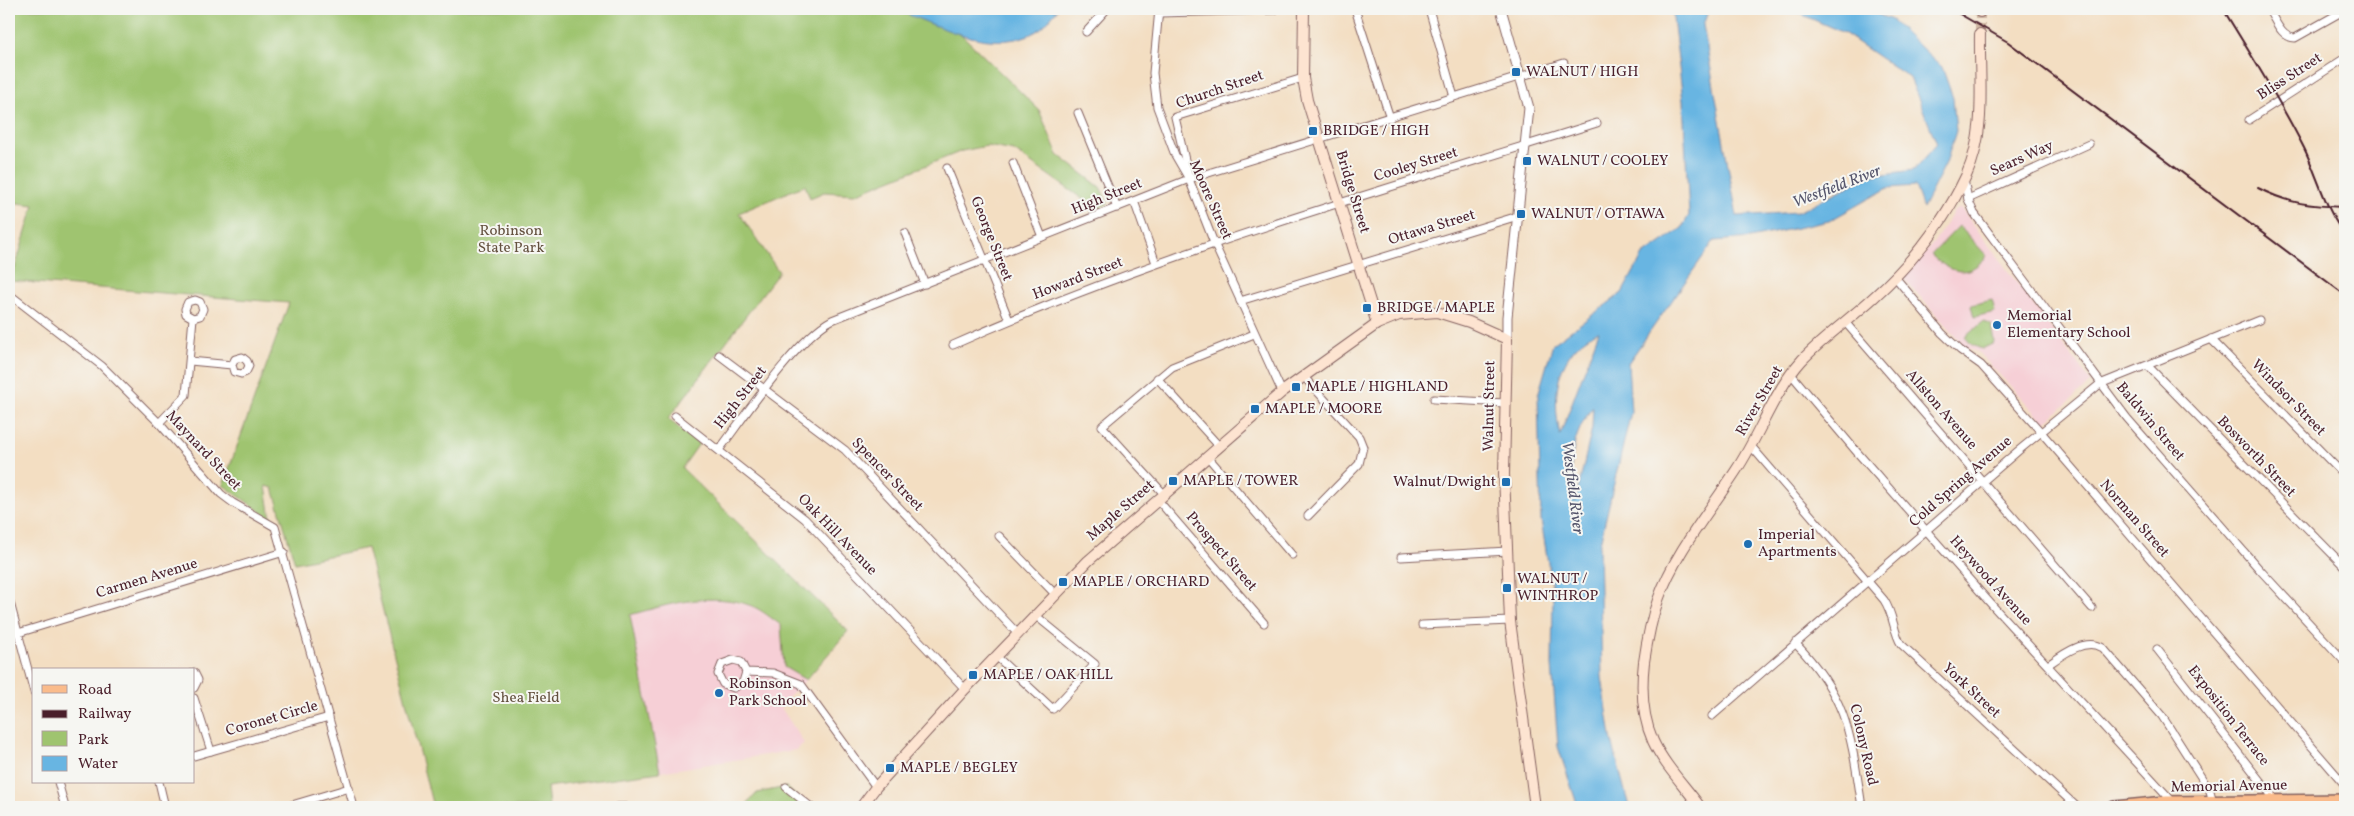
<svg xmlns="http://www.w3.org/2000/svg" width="2354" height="816" font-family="Vollkorn,serif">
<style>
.built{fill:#f6cfd6}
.green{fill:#9fc46f;stroke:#74724d}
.water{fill:#68b5e2;stroke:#596a86;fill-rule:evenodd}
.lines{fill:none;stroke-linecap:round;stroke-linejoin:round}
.secondary-tunnel{stroke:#d1b8a4;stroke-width:10;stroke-dasharray:10 5;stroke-linecap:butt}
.minor-casing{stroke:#856260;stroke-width:9}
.tertiary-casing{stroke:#856260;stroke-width:11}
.secondary-casing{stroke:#856260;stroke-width:12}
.primary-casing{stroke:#856260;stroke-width:14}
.minor{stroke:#fff;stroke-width:7}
.tertiary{stroke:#fff;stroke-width:9}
.secondary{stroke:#fde4d1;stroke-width:10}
.primary{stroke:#fabb8b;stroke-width:11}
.rail{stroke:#4a1f2b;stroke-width:2}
.poi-dot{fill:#1f6fb2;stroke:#f6f6f2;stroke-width:2}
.labels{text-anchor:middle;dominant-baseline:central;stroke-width:4;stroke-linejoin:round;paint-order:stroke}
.poi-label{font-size:15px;fill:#4a1f2b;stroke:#f6f6f2;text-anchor:start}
.street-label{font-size:15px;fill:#4a1f2b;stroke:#f6f6f2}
.park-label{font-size:15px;fill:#64513f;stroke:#f6f6f2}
.water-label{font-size:16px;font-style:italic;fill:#54546b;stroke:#f6f6f2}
</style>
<rect width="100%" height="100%" fill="#f6f6f2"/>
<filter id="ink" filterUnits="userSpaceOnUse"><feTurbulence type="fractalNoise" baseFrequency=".02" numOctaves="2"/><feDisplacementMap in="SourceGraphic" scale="10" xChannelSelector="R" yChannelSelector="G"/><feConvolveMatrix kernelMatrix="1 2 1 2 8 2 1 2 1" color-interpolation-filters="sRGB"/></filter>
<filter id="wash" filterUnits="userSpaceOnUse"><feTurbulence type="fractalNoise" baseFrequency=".0096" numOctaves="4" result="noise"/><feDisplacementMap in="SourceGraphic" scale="20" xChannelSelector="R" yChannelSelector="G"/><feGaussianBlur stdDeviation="1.12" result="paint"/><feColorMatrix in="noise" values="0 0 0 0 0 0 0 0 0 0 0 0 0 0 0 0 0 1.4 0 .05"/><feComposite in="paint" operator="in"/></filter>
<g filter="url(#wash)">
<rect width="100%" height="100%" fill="#f3dec2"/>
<g class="built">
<polygon points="1961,208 2091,382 2045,423 1978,352 1966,348 1906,281 1905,276 1934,242 1954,211"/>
<polygon points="715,598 753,606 781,625 784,667 806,680 780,706 804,743 796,750 660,772 630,615 667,605"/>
</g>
<g class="green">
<path d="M9,9H894L962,35L1039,110L1058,155L1100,187L1108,204L1097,209L1014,151L987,146L962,151L855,194L824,192L810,198L805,185L739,213L779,272L668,419L699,444L682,468L848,631L806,680L784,667L781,625C772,619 762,610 752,606C712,591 669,604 630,615L660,772L547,787L549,807H433L367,548L295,563L273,488L266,486L271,519L223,485L289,303L11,281L34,205L9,202Z"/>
<path d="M1959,226L1987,256C1967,279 1951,273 1931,255Z"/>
<polygon points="1992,300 1995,312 1974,317 1971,305"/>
<polygon points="1983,322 1991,324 1994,343 1982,349 1972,345 1965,337"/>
<polygon points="786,787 809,807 744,807 757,793"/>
</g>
<g class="water">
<path d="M894,9H1058C1052,15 1047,24 1040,29C995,58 937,25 894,9Z"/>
<path d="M1672,9H1709L1703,25L1737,216L1798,212L1869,176L1914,170L1937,144L1910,78L1844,33L1789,9H1864L1892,20L1942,67L1953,98L1956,131L1946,163L1923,208L1915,186L1888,188L1829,221L1750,238L1714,241L1628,363L1631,412L1599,547L1602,677L1611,737L1629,807H1578L1558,747L1552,665L1553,594L1541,520L1538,395L1553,344L1622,293L1643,255L1682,228L1689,215L1683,101ZM1599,331L1560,435C1551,394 1557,350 1599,331ZM1593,407L1592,428L1575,503C1567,469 1571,435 1593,407Z"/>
</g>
</g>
<g filter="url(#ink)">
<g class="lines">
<polyline class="secondary-tunnel" points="1980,34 1980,12"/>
<defs>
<g id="minor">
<polyline points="1159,9 1153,73 1157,107 1175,155 1189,179 1214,243 1282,392"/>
<polyline points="1355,9 1390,118"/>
<polyline points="1429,9 1454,97"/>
<path d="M2268,9C2275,19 2281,38 2295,38L2345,10"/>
<polyline points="1159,13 1275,10"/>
<polyline points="1086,32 1107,9"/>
<polyline points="1078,113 1117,208"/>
<polyline points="2249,120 2345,58"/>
<polyline points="1013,163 1042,237"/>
<polyline points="947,168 1009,320"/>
<polyline points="1189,177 1175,117 1303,78"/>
<polyline points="1964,180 1968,199 1974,213 2127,418 2260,570 2345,662"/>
<polyline points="1968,199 2089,144"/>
<polyline points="1134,201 1156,263"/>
<polyline points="905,233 925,284"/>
<polyline points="1895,277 1942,333 1960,350 1981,365 2041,432 2345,785"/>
<polyline points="9,294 102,366 159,423 221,494 233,503 275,527 354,807"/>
<polyline points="1240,301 1518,216"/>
<polyline points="1845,322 2092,608"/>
<polyline points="2211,339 2345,476"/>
<path d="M953,345C1161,252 1381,191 1597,123"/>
<polyline points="719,355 845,450 1017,633"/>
<polyline points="190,361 232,365 235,359 242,357 247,361 249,366 246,372 241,374 234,372 232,365"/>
<polyline points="2148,366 2345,567"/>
<polyline points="1791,374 1856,451 1991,604 2173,802"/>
<polyline points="1304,377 1359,437 1363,447 1359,464 1308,516"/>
<polyline points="1157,378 1219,446"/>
<polyline points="1434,399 1505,403"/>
<polyline points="675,416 805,519 965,689"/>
<polyline points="159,423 186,395 193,318 200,316 203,309 200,302 195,300 188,302 185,309 186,314 193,318"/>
<path d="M1751,446L1884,600C1894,615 1893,631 1901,644L2077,807"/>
<path d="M719,450C744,417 797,338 832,320L1189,179L1564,63"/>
<polyline points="1207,456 1292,555"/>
<polyline points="1164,494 1102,426 1172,367 1254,334"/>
<polyline points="1157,499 1264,623"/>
<polyline points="999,536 1055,594"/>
<polyline points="1401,557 1508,551"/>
<polyline points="9,599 34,692"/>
<polyline points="1422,625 1510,621"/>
<polyline points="18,633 284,552"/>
<path d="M1795,643C1848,697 1851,736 1862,807"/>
<polyline points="2157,649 2276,801"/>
<polyline points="996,656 1053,709 1095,664 1035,615"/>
<path d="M2048,665C2062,655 2085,637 2103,648L2162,716L2210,791L2213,802"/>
<polyline points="194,672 198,680 194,688"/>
<polyline points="746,672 743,682 734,688 723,684 718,674 722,664 733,660 741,662 746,672 773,673 801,684 876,787"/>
<polyline points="194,698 211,751"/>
<polyline points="1712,716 2018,451 2100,384 2259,320"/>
<polyline points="194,756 329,717"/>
<polyline points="58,782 65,807"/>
<polyline points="159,782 165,807"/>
<polyline points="786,787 811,807"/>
<polyline points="285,807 349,788"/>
<polyline points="617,807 626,807"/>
</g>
<polyline id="tertiary" points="1501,9 1529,108 1507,317 1507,339"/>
<g id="secondary">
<polyline points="1304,9 1303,78 1307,100 1377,324"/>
<polyline points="1980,12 1980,9"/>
<polyline points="861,807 876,787 965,689 1088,561 1282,392 1377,324 1399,315 1437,312 1469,322 1507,339 1504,474 1510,621 1535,807"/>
<path d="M1700,807C1685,786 1664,765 1653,741C1642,716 1641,688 1644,662C1647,641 1651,620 1658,600C1675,552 1710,511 1737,469C1760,434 1774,391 1802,360C1824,337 1850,319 1873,298C1912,263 1944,223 1966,176C1987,131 1979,82 1980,34"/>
</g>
<polyline id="primary" points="2114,807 2166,802 2345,800"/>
</defs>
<use href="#minor" class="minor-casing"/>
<use href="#tertiary" class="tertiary-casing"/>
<use href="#secondary" class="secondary-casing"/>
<use href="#primary" class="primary-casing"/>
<use href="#minor" class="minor"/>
<use href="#tertiary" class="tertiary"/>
<use href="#secondary" class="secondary"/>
<use href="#primary" class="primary"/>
<g class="rail">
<polyline points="1951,9 2008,42 2345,295"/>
<path d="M2223,9C2251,55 2280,100 2304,148C2316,172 2328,216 2345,234"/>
<path d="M2258,188C2289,204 2311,206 2345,207"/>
</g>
</g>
</g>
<g class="poi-dot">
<rect x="1511" y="67" width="10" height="10" rx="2.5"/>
<rect x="1308" y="126" width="10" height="10" rx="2.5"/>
<rect x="1522" y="156" width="10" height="10" rx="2.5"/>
<rect x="1516" y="209" width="10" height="10" rx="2.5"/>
<rect x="1362" y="303" width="10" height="10" rx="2.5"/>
<circle cx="1997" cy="325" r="5"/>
<rect x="1291" y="382" width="10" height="10" rx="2.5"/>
<rect x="1250" y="404" width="10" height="10" rx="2.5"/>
<rect x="1168" y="476" width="10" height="10" rx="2.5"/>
<rect x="1501" y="477" width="10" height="10" rx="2.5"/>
<circle cx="1748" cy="544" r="5"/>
<rect x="1058" y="577" width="10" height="10" rx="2.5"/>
<rect x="1502" y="583" width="10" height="10" rx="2.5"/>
<rect x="968" y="670" width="10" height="10" rx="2.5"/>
<circle cx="719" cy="693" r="5"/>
<rect x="885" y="763" width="10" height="10" rx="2.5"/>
</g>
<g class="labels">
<g class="poi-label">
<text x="1526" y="72">WALNUT / HIGH</text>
<text x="1323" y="131">BRIDGE / HIGH</text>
<text x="1537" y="161">WALNUT / COOLEY</text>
<text x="1531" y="214">WALNUT / OTTAWA</text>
<text x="1377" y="308">BRIDGE / MAPLE</text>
<text x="2007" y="316">Memorial<tspan x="2007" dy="17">Elementary School</tspan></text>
<text x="1306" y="387">MAPLE / HIGHLAND</text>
<text x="1265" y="409">MAPLE / MOORE</text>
<text x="1183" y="481">MAPLE / TOWER</text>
<text x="1496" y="482" text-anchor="end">Walnut/Dwight</text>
<text x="1758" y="535">Imperial<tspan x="1758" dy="17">Apartments</tspan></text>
<text x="1517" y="579">WALNUT /<tspan x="1517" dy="17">WINTHROP</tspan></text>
<text x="1073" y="582">MAPLE / ORCHARD</text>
<text x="983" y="675">MAPLE / OAK HILL</text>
<text x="729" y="684">Robinson<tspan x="729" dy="17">Park School</tspan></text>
<text x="900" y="768">MAPLE / BEGLEY</text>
</g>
<g class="street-label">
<text transform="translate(2290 77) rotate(-33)">Bliss Street</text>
<text transform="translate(1220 90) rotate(-19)">Church Street</text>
<text transform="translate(2022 159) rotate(-24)">Sears Way</text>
<text transform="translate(1416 165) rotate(-17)">Cooley Street</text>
<text transform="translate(1352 192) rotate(73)">Bridge Street</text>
<text transform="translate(1107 197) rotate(-22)">High Street</text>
<text transform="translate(1210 200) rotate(66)">Moore Street</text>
<text transform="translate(1432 228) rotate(-17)">Ottawa Street</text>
<text transform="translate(991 239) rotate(68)">George Street</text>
<text transform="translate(1078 279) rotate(-21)">Howard Street</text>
<text transform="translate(741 398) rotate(-52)">High Street</text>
<text transform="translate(2288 398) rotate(46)">Windsor Street</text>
<text transform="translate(1760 401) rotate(-60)">River Street</text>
<text transform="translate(1490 406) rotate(-89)">Walnut Street</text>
<text transform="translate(1941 410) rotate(49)">Allston Avenue</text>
<text transform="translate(2150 422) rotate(50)">Baldwin Street</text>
<text transform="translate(203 451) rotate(47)">Maynard Street</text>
<text transform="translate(2256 457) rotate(46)">Bosworth Street</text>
<text transform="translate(887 475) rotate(46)">Spencer Street</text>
<text transform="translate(1961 482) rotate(-41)">Cold Spring Avenue</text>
<text transform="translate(1121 511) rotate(-41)">Maple Street</text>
<text transform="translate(2134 519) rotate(49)">Norman Street</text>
<text transform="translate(837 535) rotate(46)">Oak Hill Avenue</text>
<text transform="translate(1221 552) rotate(49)">Prospect Street</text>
<text transform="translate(147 579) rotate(-17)">Carmen Avenue</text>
<text transform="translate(1990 581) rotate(48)">Heywood Avenue</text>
<text transform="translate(1971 691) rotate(43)">York Street</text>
<text transform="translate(2228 716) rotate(52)">Exposition Terrace</text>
<text transform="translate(272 719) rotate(-16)">Coronet Circle</text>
<text transform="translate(1863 745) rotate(77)">Colony Road</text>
<text transform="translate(2229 787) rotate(-1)">Memorial Avenue</text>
</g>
<g class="park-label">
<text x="511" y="231">Robinson<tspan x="511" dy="17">State Park</tspan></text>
<text x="526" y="698">Shea Field</text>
</g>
<g class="water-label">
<text transform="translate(1837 187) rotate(-21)">Westfield River</text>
<text transform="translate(1572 488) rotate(83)">Westfield River</text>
</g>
</g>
<rect width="2354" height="816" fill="none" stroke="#f6f6f2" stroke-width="30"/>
<rect x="32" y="668" width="162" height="115" fill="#f6f6f2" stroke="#b1a0a2"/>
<rect x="42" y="685" width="25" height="8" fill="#fabb8b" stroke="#b1a0a2"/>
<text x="78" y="694" font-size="15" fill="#4a1f2b">Road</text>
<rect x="42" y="710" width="25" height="8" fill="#4a1f2b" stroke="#b1a0a2"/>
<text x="78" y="718" font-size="15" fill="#4a1f2b">Railway</text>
<rect x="42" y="731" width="25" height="15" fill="#9fc46f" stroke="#b1a0a2"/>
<text x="78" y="744" font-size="15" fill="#4a1f2b">Park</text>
<rect x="42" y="756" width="25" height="15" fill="#68b5e2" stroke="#b1a0a2"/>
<text x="78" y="768" font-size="15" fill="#4a1f2b">Water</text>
</svg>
